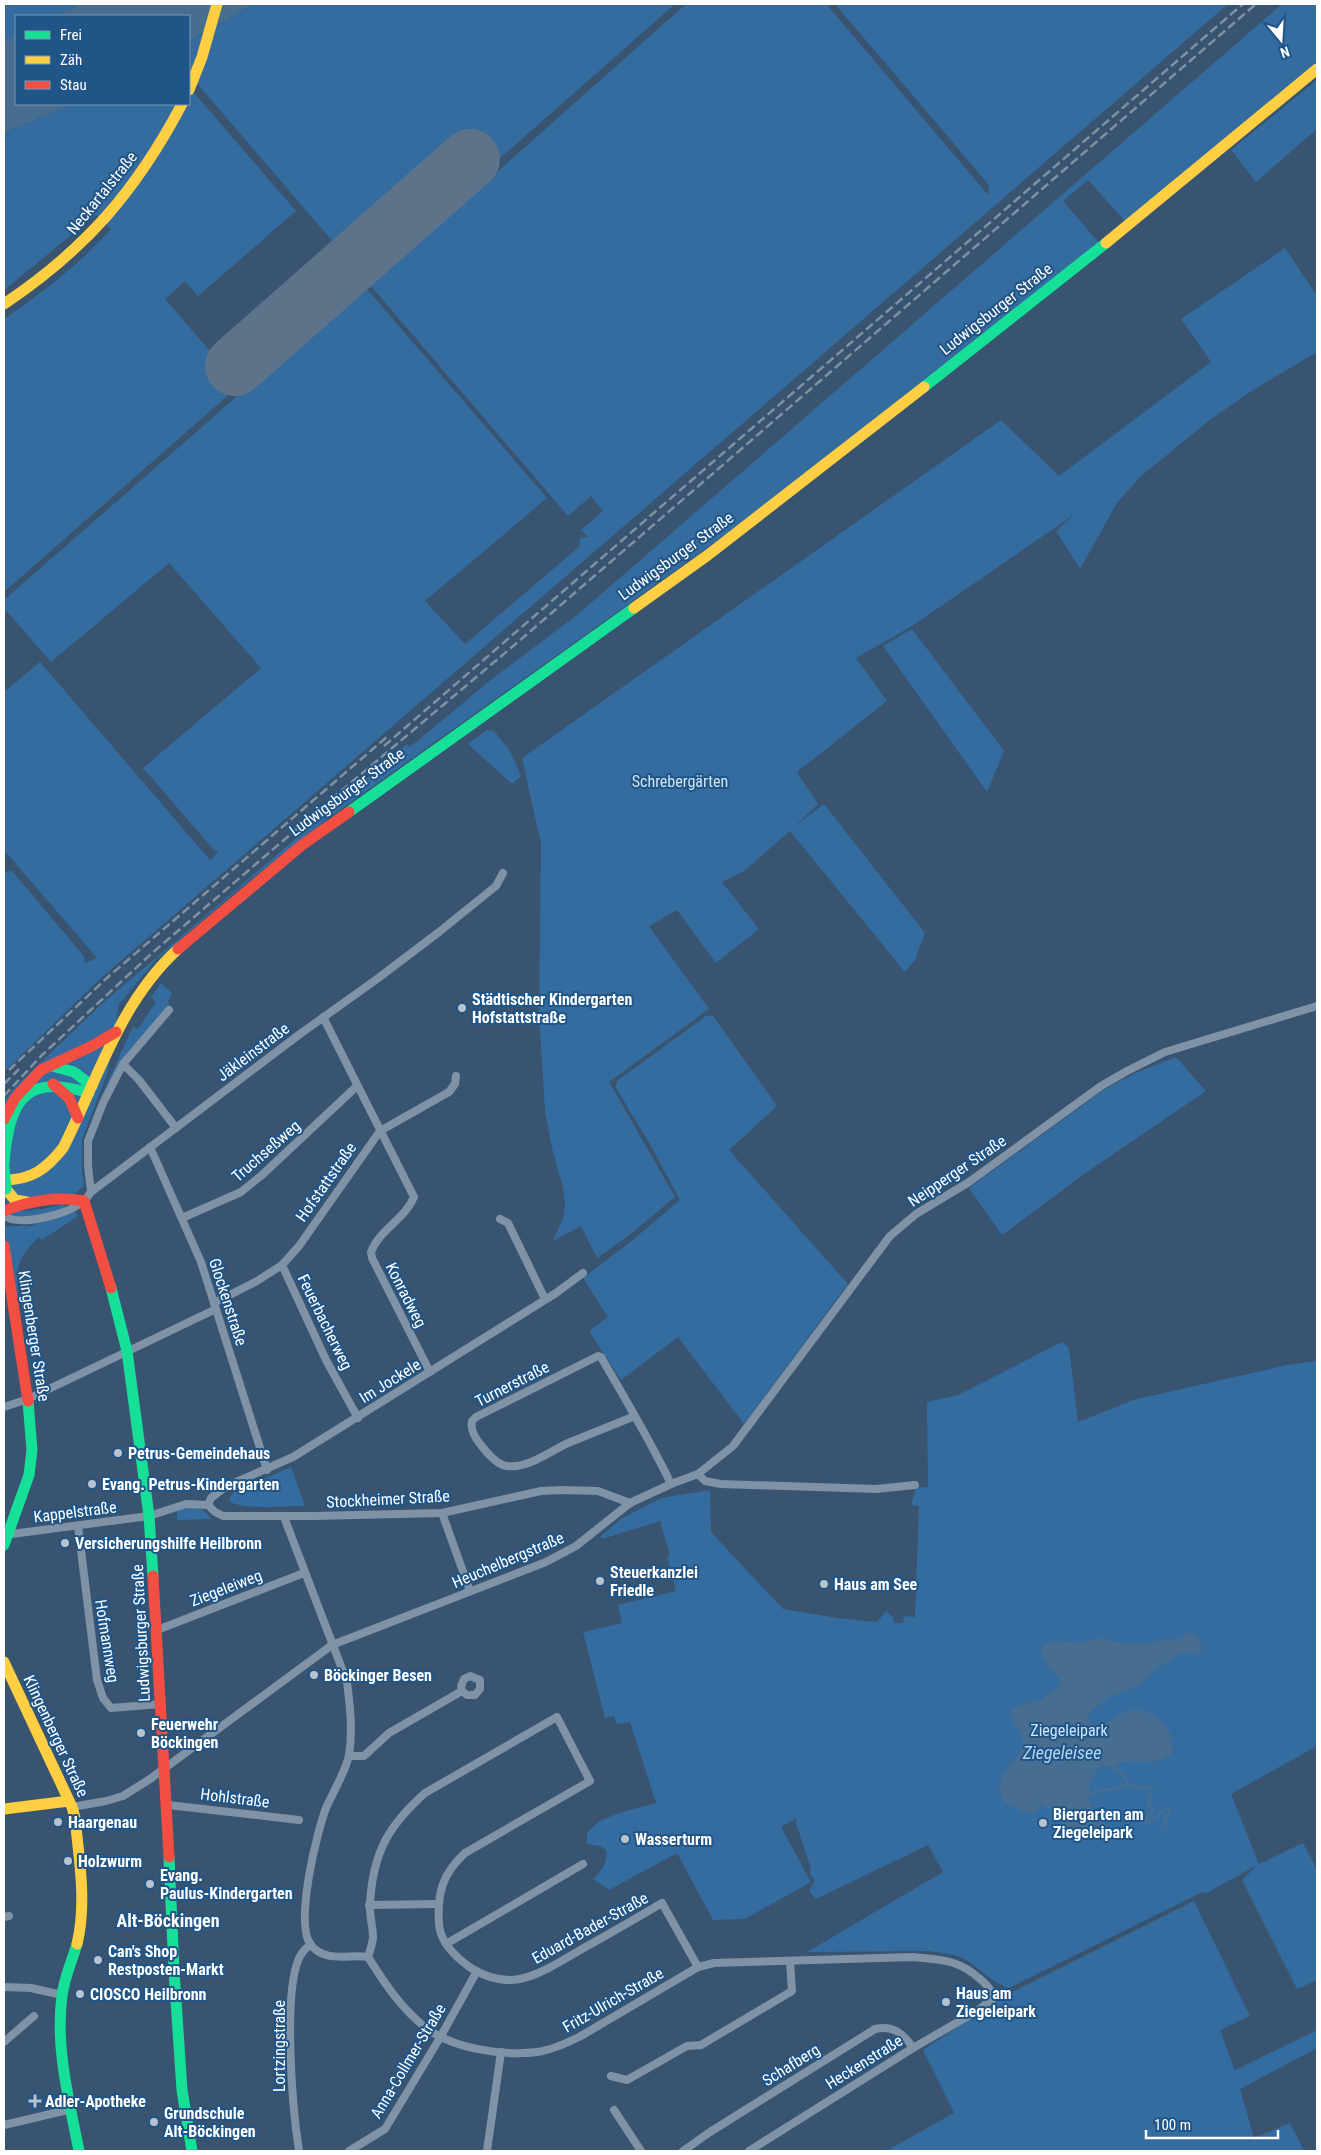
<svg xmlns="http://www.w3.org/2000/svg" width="1321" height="2155" font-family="'Roboto Condensed',sans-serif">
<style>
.green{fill:#346c9f}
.water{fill:#476d90}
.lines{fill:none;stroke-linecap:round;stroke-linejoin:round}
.stream{stroke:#476d90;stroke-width:2.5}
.runway{stroke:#5c738a;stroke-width:60}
.street{stroke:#7f92a6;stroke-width:8}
.fast{stroke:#16e098;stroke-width:11}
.slow{stroke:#ffcf43;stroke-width:11}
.jam{stroke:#f24e42;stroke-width:11}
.rail{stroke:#7f92a4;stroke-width:2.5;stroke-dasharray:9 4;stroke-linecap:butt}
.fast-bridge{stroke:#16e098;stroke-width:11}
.poi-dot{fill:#b9c3cd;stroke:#205588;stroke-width:2}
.labels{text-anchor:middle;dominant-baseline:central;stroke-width:4;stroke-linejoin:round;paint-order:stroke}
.street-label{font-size:16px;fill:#fff;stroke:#205588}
.park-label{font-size:16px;fill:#cfe5f8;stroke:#205588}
.poi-label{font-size:16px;font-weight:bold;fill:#fff;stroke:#205588;text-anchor:start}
.water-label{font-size:18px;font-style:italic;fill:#b6d6f2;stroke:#205588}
.neighbourhood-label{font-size:18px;font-weight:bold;fill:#fff;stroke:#205588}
</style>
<rect width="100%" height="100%" fill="#385470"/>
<g class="green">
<polygon points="4,4 80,4 56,16 16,16 16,35 4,41"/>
<polygon points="254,4 675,4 364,278 189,74 189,41"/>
<polygon points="686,4 833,4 828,6 988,195 989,185 835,4 1228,4 100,979 4,1072 4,872 12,871 84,956 85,963 97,958 4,850 4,692 40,662 210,860 219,852 215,851 143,768 261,668 169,563 51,662 4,608 4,600 361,288 366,288 547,498 425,601 465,644 579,547 580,538 588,537 581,530 603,511 591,496 568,516 370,285"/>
<polygon points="1282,4 1317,4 1317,63 1125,221 1088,180 1063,201 1099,243 750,517 326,820 240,888 156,960 119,1004 108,1071 82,1140 82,1174 84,1186 73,1195 11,1205 4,1200 4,1101 16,1086 104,1002 407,744 410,747 492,679 577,615"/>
<polygon points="1317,80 1317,129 1256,182 1231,150"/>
<path d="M189,87L296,211L198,296L185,281L165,299L216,358L336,256L355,277V284L4,592V319C43,292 79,265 111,229L96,215L4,290V133L72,104H189Z"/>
<polygon points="1285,248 1317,296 1317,352 1256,388 1211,419 1140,477 1117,503 1080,569 1056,531 1075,514 912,626 856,658 887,701 797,772 818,804 795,826 824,804 925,933 915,960 905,972 790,831 744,871 722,882 759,929 716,963 677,910 649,926 709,1009 609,1082 675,1197 627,1237 597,1258 581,1226 553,1241 563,1218 565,1204 563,1188 552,1148 545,1112 539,1014 541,844 522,758 1001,420 1059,476 1211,362 1181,319"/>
<polygon points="912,629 1004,751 987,792 883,646"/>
<polygon points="487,730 494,731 510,751 521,776 512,784 468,744"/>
<polygon points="161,983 172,993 168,1001 170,1006 122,1062 102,1100 100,1099 133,1026 138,1029 156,1002 151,997"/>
<polygon points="706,1016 713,1016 777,1106 729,1150 848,1284 744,1424 678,1337 621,1380 589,1331 608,1317 583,1278 634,1239 680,1200 651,1146 616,1088 617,1081"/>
<polygon points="1176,1057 1206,1091 1090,1170 1002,1235 969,1188 1102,1091 1133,1074"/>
<path d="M65,1204V1208C42,1214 33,1219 9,1215L12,1212L42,1209Z"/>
<path d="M74,1208L78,1216L42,1240L39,1237C12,1262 17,1273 19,1308L10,1274L13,1263L8,1255L4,1226H31Z"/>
<path d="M1062,1342L1068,1347L1070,1356L1078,1422L1133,1400L1287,1365L1317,1361V1746L1231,1794L1259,1864L1303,1843L1317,1870V1980L1297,1989L1242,1880L1257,1865L1205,1894L1202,1892L1009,1988C989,1981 983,1971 966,1960C956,1953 939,1953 928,1951L807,1952L943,1872L928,1845L816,1899L809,1891L815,1880L810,1874L811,1869L796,1823L797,1818L781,1827L811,1882L745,1919L713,1920L677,1853L609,1890L593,1879C602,1871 608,1862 606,1850L600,1846L587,1844V1833L598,1822L619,1813L656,1803L630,1722L617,1724L614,1716L605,1718L583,1632L622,1623L618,1605L676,1591L667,1556L670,1555L660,1521L602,1539L601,1536L621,1519L661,1498L710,1490L711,1532L783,1609L837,1618L877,1622L886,1611L893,1617L894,1623H903L904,1616L915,1617L919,1506L911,1505L915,1491V1488L928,1487L927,1402L958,1395Z"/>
<path d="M291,1467L305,1506C285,1506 247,1510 230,1502V1497L234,1492Z"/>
<path d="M183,1507C196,1507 204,1507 211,1519L177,1520V1510Z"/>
<polygon points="1194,1901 1250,2016 1220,2030 1235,2070 1317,2030 1317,2048 1240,2089 1254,2138 1290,2123 1304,2151 886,2151 954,2113 923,2050 1008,1994"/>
</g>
<g class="water">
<polygon points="80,4 254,4 189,41 189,16 56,16"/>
<polygon points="16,35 16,104 72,104 4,133 4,41"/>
<path d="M1188,1633H1193L1200,1639L1202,1650L1200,1653L1192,1654L1185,1652L1178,1655L1153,1671L1140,1685L1107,1698L1089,1713C1087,1721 1090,1727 1099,1728C1108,1724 1114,1716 1123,1713C1149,1702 1176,1726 1172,1752L1169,1756L1158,1761L1120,1762L1115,1768L1102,1765C1092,1774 1084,1792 1091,1805C1094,1813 1103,1820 1108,1827C1098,1835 1080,1836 1068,1832L1052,1810L1040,1804L1033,1815L1004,1802C990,1777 1014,1767 1023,1747C1024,1730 1007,1722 1013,1708L1041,1699L1062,1684C1056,1672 1044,1664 1040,1651L1045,1644L1055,1640L1073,1643L1102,1638L1124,1644H1148L1154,1641L1180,1639Z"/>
</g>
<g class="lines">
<g class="stream">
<path d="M1115,1768L1125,1778L1128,1785L1144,1788L1152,1787L1148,1804L1153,1809L1145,1821L1148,1823L1151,1821L1168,1808L1170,1811C1165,1818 1163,1821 1166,1829"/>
<polyline points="1088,1794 1128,1785"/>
</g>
<polyline class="runway" points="235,366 470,159"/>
<g class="street">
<path d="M323,1017L414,1197C405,1219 379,1230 371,1252L372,1258L430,1372"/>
<polyline points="123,1064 139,1080 176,1128"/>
<polyline points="150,1147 201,1262 267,1470"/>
<polyline points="91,1192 88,1166 88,1141 103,1103 123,1064 169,1010"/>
<path d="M4,1216C21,1227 68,1214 84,1201C87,1199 89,1194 91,1192L300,1034L377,979L439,932L496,886L503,873"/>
<polyline points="182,1218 241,1192 262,1175 357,1086"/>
<polyline points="500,1219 508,1223 545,1299"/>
<polyline points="282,1265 326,1360 358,1418"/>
<polyline points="214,1303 257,1281 282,1265 299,1246 380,1131 449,1092 455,1084 456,1076"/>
<polyline points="4,1407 28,1399 216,1309"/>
<path d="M635,1416C613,1425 590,1434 568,1443C550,1451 528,1469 507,1466C497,1465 487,1453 481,1445C475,1438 470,1430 472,1421L476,1417L598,1356L601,1357C625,1399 650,1440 671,1484"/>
<polyline points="698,1474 705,1481 721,1484 876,1489 915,1485"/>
<polyline points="208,1505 211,1498 225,1487 293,1457 556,1293 583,1273"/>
<polyline points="442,1513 470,1591"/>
<path d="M284,1517L347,1682C350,1706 353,1731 349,1755C346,1771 333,1792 326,1808C317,1832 294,1924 311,1945C325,1963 349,1954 368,1957C385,1984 401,2008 426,2028C454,2049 503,2056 537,2052C552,2050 567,2043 581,2036L698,1967L714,1963L913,1957C941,1960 958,1959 980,1979C987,1985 991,1989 994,1998L977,2011L913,2048L749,2151"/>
<polyline points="78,1526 97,1680 103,1698 111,1708 161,1704"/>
<polyline points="4,1535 149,1516 186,1504 208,1505 215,1512 223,1516 314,1516 442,1513 541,1491 562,1490 598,1491 630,1503"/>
<polyline points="157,1630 304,1573"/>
<polyline points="349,1756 364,1756 389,1733 462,1691 467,1695 475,1695 480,1689 480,1680 470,1676 464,1679 461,1686 462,1691"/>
<polyline points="168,1805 299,1820"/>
<polyline points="72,1807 106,1801 123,1796 150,1779 332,1645 546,1562 576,1546 630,1503 671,1484 698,1474 733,1446 890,1236 916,1214 969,1182 1101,1086 1127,1071 1165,1052 1317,1006"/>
<polyline points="369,1905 437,1904"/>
<polyline points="4,1917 9,1916"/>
<polyline points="446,1944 583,1864"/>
<path d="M368,1957C370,1951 372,1944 373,1938C373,1926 369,1915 370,1903C373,1853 388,1826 425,1793L557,1717L590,1781L465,1853C442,1874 437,1894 439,1924C440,1939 452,1953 463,1962C478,1975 501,1983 520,1979C542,1974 563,1960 582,1949C609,1934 635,1919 662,1903L698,1967"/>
<polyline points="4,1987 31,1988 62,1995"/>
<polyline points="4,2042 34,2016"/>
<polyline points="611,2076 627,2080 687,2046 701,2045 792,1991 790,1961"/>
<polyline points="614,2110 641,2151"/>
<polyline points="4,2125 72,2109"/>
<path d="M299,2151C293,2113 281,1983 302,1953C304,1950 307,1947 310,1945"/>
<polyline points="349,2151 385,2129 441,2036 477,1971"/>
<polyline points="487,2151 501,2052"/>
<path d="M683,2151L710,2132L875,2029C893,2025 903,2033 913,2048"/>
</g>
<g class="fast">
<polyline points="924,387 1106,243"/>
<polyline points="349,812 634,608"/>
<polyline points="52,1066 74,1072 92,1086"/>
<path d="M4,1163C9,1103 23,1072 89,1093"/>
<polyline points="111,1288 127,1351 149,1516 153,1576"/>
<polyline points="4,1545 29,1475 32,1450 28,1401"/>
<polyline points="169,1857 174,1971 182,2090 192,2151"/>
<path d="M77,1944C72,1961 64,1978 62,1996C55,2047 69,2100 79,2151"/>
</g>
<g class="slow">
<polyline points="189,90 202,57 217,4"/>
<polyline points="1106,243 1317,69"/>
<path d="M4,304C86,249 136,191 182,104"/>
<polyline points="634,608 708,555 924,387"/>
<path d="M4,1180C32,1180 46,1169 63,1148C98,1079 119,1003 178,949"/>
<polyline points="6,1189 15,1200 27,1202"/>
<path d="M4,1662L72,1807L75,1818C79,1859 87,1903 77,1944"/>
<polyline points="4,1809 69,1801"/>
</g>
<g class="jam">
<polyline points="178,949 302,845 349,812"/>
<polyline points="53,1084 69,1098 78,1118"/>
<polyline points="4,1119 15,1098 41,1070 92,1046 116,1032"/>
<path d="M4,1211C28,1201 58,1196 84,1201L111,1288"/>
<polyline points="4,1246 28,1401"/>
<polyline points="153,1576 169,1857"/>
</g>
<g class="rail">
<polyline points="384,746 1243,4"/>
<polyline points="9,1070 108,977 388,736"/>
<polyline points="4,1084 19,1069"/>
<polyline points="4,1096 41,1056 151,954 341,791 518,642 1256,4"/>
</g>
<polyline class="fast-bridge" points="4,1168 6,1189"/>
</g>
<g class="poi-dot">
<circle cx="462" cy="1008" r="5"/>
<circle cx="118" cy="1453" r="5"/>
<circle cx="92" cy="1484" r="5"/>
<circle cx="65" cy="1543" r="5"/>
<circle cx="600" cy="1581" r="5"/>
<circle cx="824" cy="1584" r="5"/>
<circle cx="314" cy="1675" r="5"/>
<circle cx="141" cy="1733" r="5"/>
<circle cx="58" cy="1822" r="5"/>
<circle cx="1043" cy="1823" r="5"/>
<circle cx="625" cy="1839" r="5"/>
<circle cx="68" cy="1861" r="5"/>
<circle cx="150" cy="1884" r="5"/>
<circle cx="98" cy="1960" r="5"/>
<circle cx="80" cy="1994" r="5"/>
<circle cx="946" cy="2002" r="5"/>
<path d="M32.5 2093.5h5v5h5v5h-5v5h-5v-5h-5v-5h5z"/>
<circle cx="154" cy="2122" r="5"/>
</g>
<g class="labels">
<g class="street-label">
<text transform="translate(102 193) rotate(-51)">Neckartalstraße</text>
<text transform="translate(996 309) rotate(-38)">Ludwigsburger Straße</text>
<text transform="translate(676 556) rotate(-36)">Ludwigsburger Straße</text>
<text transform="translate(347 792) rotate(-36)">Ludwigsburger Straße</text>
<text transform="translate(253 1052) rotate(-37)">Jäkleinstraße</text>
<text transform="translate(266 1151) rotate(-41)">Truchseßweg</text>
<text transform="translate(957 1171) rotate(-34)">Neipperger Straße</text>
<text transform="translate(326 1182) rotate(-55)">Hofstattstraße</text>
<text transform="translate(406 1295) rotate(63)">Konradweg</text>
<text transform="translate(228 1302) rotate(72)">Glockenstraße</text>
<text transform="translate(325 1322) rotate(64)">Feuerbacherweg</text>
<text transform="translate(34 1336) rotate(81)">Klingenberger Straße</text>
<text transform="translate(390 1381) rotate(-32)">Im Jockele</text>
<text transform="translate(512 1384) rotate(-27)">Turnerstraße</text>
<text transform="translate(388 1499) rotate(-3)">Stockheimer Straße</text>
<text transform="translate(75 1512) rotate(-7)">Kappelstraße</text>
<text transform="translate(508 1560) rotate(-23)">Heuchelbergstraße</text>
<text transform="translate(226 1588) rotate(-21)">Ziegeleiweg</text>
<text transform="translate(141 1633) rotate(-93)">Ludwigsburger Straße</text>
<text transform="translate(107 1641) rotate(81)">Hofmannweg</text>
<text transform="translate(56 1736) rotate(65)">Klingenberger Straße</text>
<text transform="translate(235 1798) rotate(7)">Hohlstraße</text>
<text transform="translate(590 1928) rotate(-29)">Eduard-Bader-Straße</text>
<text transform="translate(613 2000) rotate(-30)">Fritz-Ulrich-Straße</text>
<text transform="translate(279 2046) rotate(-90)">Lortzingstraße</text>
<text transform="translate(408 2061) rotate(-59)">Anna-Collmer-Straße</text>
<text transform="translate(864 2062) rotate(-32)">Heckenstraße</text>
<text transform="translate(791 2065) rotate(-32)">Schafberg</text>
</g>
<g class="park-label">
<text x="680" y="781">Schrebergärten</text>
<text x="1069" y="1730">Ziegeleipark</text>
</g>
<g class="poi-label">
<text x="472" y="999">Städtischer Kindergarten<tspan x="472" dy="18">Hofstattstraße</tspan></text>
<text x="128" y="1453">Petrus-Gemeindehaus</text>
<text x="102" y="1484">Evang. Petrus-Kindergarten</text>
<text x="75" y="1543">Versicherungshilfe Heilbronn</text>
<text x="610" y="1572">Steuerkanzlei<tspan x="610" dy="18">Friedle</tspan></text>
<text x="834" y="1584">Haus am See</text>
<text x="324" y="1675">Böckinger Besen</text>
<text x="151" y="1724">Feuerwehr<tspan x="151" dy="18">Böckingen</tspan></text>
<text x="1053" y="1814">Biergarten am<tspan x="1053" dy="18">Ziegeleipark</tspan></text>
<text x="68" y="1822">Haargenau</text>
<text x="635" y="1839">Wasserturm</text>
<text x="78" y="1861">Holzwurm</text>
<text x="160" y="1875">Evang.<tspan x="160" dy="18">Paulus-Kindergarten</tspan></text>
<text x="108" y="1951">Can's Shop<tspan x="108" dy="18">Restposten-Markt</tspan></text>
<text x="956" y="1993">Haus am<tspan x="956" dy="18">Ziegeleipark</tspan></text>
<text x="90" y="1994">CIOSCO Heilbronn</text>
<text x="45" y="2101">Adler-Apotheke</text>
<text x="164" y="2113">Grundschule<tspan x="164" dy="18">Alt-Böckingen</tspan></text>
</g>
<g class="water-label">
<text x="1062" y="1752">Ziegeleisee</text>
</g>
<g class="neighbourhood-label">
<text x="168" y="1920">Alt-Böckingen</text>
</g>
</g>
<rect width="1321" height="2155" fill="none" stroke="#ffffff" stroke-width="10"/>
<rect x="15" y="15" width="175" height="90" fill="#205588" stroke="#7999b8"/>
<rect x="25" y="31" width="25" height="8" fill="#16e098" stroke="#7999b8"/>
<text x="60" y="40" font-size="15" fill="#ffffff">Frei</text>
<rect x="25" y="56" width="25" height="8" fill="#ffcf43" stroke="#7999b8"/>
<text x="60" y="65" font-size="15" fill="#ffffff">Zäh</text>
<rect x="25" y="81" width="25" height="8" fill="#f24e42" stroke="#7999b8"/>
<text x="60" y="90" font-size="15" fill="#ffffff">Stau</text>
<g transform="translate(1281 40) rotate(162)" stroke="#205588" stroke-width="4" paint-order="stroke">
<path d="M0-4L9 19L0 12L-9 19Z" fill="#ffffff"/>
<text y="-8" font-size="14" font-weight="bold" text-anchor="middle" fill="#ffffff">N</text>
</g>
<path d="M1146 2130v8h132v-8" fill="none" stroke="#ffffff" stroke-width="2.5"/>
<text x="1154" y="2130" font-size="15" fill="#ffffff" stroke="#205588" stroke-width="4" paint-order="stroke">100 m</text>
</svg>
